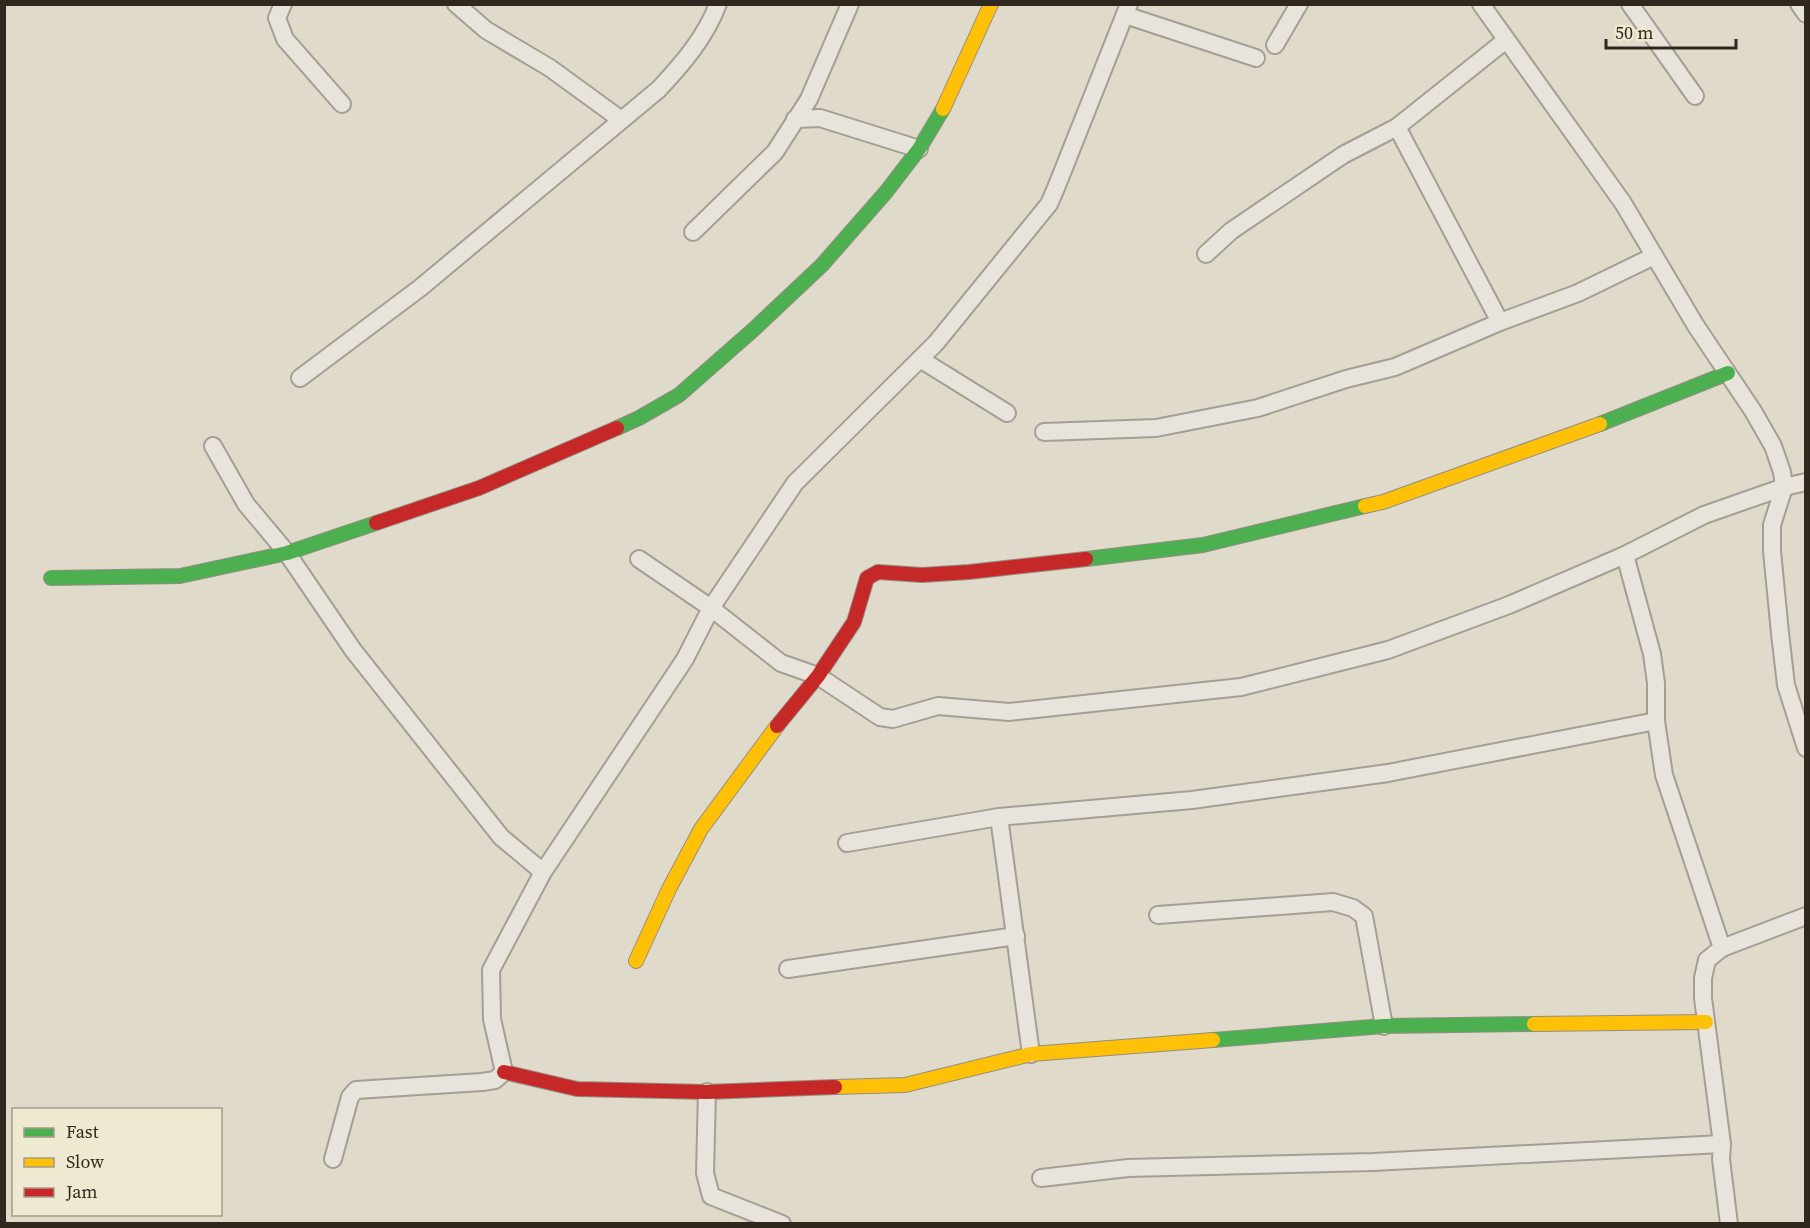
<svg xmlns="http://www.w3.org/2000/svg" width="1810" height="1228" font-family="'Source Serif 4',serif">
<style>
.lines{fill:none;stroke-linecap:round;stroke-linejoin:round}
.street-casing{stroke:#a49f94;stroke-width:20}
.fast-casing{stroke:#938e84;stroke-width:16}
.slow-casing{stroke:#938e84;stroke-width:16}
.jam-casing{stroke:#938e84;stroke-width:16}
.street{stroke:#e8e4db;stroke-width:16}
.fast{stroke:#4caf50;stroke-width:14}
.slow{stroke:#ffc107;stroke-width:14}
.jam{stroke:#c62828;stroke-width:14}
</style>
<rect width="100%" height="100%" fill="#dfdaca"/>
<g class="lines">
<defs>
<g id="street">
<polyline points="283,4 277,18 285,39 342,104"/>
<polyline points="456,4 486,30 550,68 620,119"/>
<polyline points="1481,4 1623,203 1696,326 1753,411 1773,446 1782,472 1784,487 1772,525 1772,551 1780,633 1786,685 1806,748"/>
<polyline points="1630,4 1695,96"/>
<polyline points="1799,4 1806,14"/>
<polyline points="1125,15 1256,58"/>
<polyline points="1275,45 1299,4"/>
<polyline points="795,119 820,118 919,149"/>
<polyline points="1397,127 1500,322"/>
<polyline points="693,232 775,152 809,99 850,4"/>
<polyline points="1206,254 1231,231 1343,155 1397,127 1506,40"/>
<polyline points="920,359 1007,413"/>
<path d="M300,378L420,288L659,89C683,63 705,38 718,4"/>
<polyline points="1044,432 1156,428 1258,408 1346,379 1395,367 1500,322 1578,293 1654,256"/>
<polyline points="213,446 246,504 287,553 353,650 501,837 543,872"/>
<polyline points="1625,555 1652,654 1656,683 1656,721 1664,775 1722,948"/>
<polyline points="639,559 711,608 781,663 818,676 880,717 893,719 938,706 1009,712 1241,687 1388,650 1509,605 1625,555 1704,515 1784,487 1806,482"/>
<polyline points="999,817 1031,1054"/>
<polyline points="847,843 999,817 1192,800 1388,773 1656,721"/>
<polyline points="1158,915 1333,902 1353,908 1364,916 1384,1026"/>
<polyline points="788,969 1016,936"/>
<polyline points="707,1092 705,1173 711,1196 782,1224"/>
<polyline points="333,1159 350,1097 356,1090 482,1082 495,1080 504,1072 492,1019 491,970 543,872 685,659 711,608 795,483 936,343 1049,204 1056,188 1129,4"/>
<polyline points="1041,1178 1128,1168 1373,1162 1722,1144"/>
<polyline points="1729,1224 1721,1159 1722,1144 1703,998 1703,978 1707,960 1722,948 1806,916"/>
</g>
<g id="fast">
<polyline points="1600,424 1728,373"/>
<polyline points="617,428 639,418 679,395 753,330 822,265 886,192 919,149 943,109"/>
<polyline points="1086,559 1203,545 1365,506"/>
<polyline points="51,578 180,576 287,553 376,523"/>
<polyline points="1213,1040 1384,1026 1534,1024"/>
</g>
<g id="slow">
<polyline points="943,109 991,4"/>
<polyline points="1365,506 1383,502 1600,424"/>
<polyline points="636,961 669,889 701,829 777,726"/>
<polyline points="1534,1024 1706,1022"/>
<polyline points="835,1087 905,1085 1031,1054 1213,1040"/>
</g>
<g id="jam">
<polyline points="376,523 479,488 617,428"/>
<polyline points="777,726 818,676 854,622 867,578 878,572 922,575 969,572 1086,559"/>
<polyline points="504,1072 577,1089 707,1092 835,1087"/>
</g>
</defs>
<use href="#street" class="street-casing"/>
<use href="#fast" class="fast-casing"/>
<use href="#slow" class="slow-casing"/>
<use href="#jam" class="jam-casing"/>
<use href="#street" class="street"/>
<use href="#fast" class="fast"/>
<use href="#slow" class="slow"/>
<use href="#jam" class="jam"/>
</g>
<rect width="1810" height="1228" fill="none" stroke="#30281e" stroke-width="12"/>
<rect x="12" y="1108" width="210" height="108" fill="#f0e9d1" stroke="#a39c89" stroke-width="1.5"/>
<rect x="24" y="1128" width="30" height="9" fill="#4caf50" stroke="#a39c89" stroke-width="1.5"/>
<text x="66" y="1138" font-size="18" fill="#30281e">Fast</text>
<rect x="24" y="1158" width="30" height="9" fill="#ffc107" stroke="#a39c89" stroke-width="1.5"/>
<text x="66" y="1168" font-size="18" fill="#30281e">Slow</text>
<rect x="24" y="1188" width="30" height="9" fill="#c62828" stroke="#a39c89" stroke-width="1.5"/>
<text x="66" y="1198" font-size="18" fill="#30281e">Jam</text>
<path d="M1606 39v9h130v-9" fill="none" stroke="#30281e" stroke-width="3"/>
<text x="1615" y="39" font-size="18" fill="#30281e" stroke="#f0e9d1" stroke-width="4.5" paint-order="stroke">50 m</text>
</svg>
